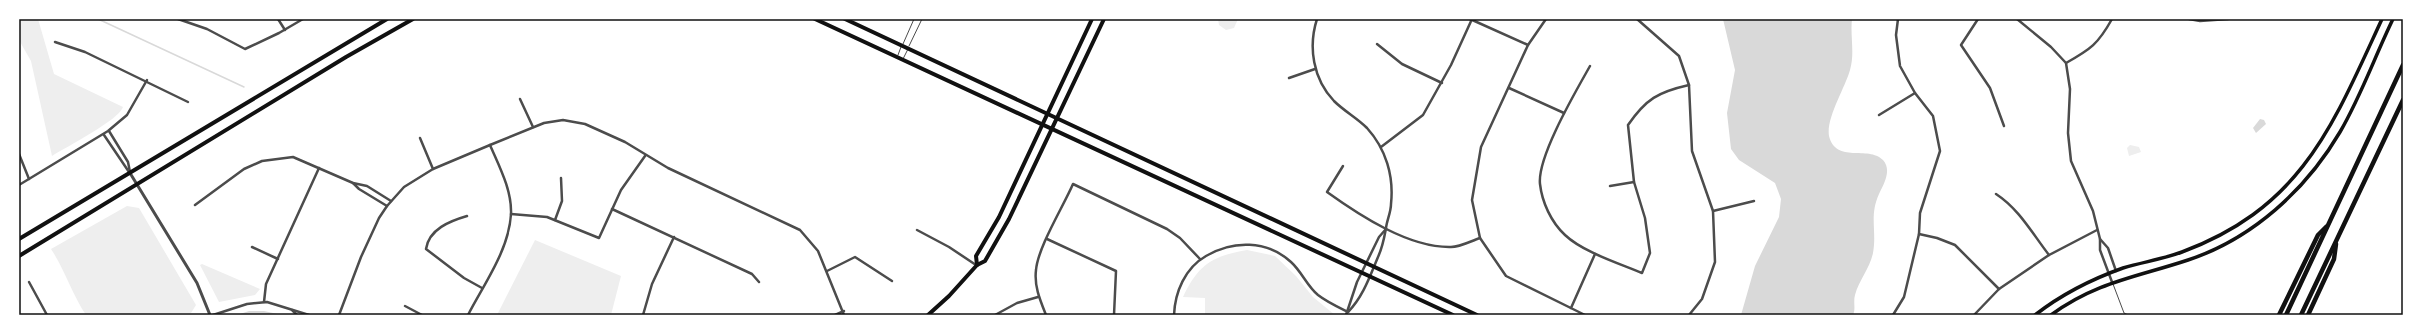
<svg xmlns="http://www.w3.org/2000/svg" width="2422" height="334" font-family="'Archivo Narrow',sans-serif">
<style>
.green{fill:#eee}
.water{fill:#d9d9d9}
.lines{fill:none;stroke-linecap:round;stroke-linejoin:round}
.stream{stroke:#d9d9d9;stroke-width:1.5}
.service{stroke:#4c4c4c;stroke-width:1}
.minor{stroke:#4c4c4c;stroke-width:2.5}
.tertiary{stroke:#4c4c4c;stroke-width:3}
.secondary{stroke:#111;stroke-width:3.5}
.primary{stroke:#111;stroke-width:4}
.motorway{stroke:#111;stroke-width:4.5}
.neatline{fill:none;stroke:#111;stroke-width:1.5}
</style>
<rect width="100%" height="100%" fill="#fff"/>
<g class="green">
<path d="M19,19H38L54,74L123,107C119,120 66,147 52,156L31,61L19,40Z"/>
<polygon points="1218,19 1238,19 1234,28 1226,30 1219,25"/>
<polygon points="2130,145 2139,147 2141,152 2129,156 2127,148"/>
<path d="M127,206L139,208L196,305L191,313L86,315C72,294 65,270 51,249Z"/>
<polygon points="535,240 621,276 611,315 497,315"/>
<path d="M1247,250L1275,256L1296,276L1313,297L1335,315H1205V298L1183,297C1198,265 1212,256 1247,250Z"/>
<polygon points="202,264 260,289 255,295 219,302 200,265"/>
</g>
<g class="water">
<path d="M1723,19H1852C1850,36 1855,53 1850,70C1845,88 1826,118 1829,136C1836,164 1868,145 1883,160C1892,170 1884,184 1879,194C1869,216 1877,231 1873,253C1870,268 1859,280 1855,295C1853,302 1856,309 1853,315H1741L1755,266L1779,217L1781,199L1775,183L1739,160L1731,149L1727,113L1735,70Z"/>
<polygon points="2260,119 2264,120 2266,124 2256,133 2253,128"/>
<polygon points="249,311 264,311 282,315 237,315"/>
</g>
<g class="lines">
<polyline class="stream" points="98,19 244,87"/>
<g class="service">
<polyline points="903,44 914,19"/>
<polyline points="909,46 922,19"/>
<polyline points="898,55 901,47"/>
<polyline points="903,59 908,49"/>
<polyline points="2113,284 2124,313 2128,315"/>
</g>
<g class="minor">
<polyline points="178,19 207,29 245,49 279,33 303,19"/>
<polyline points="278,19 285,30"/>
<path d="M1317,19C1308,47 1313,79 1334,101C1344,111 1357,118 1367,128C1386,149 1394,176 1391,204C1391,212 1387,220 1386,228C1384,239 1383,246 1378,257C1370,276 1363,297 1348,312"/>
<polyline points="1470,19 1528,45"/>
<polyline points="1546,19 1528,45 1481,147 1472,200 1480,238 1506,276 1585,315"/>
<polyline points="1637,19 1679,56 1689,85 1692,151 1713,211 1715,262 1702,299 1689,315"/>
<polyline points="1978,19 1961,45 1990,88 2004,126"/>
<polyline points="2017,19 2051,47 2066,63 2070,89 2068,133 2071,161 2093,211 2100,239 2108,248 2116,271"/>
<polyline points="2189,19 2200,21 2228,19"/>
<polyline points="55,42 85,52 188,102"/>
<polyline points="1377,44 1402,64 1442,83"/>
<path d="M2066,63C2091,49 2098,44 2112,19"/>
<path d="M1590,66C1576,91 1537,157 1540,184C1542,202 1551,222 1565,235C1583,252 1618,263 1642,273L1650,253L1645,218L1634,182L1628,125C1646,99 1658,92 1689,85"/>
<polyline points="1289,78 1315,69"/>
<polyline points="1509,88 1564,113"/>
<polyline points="520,99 533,127"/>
<polyline points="1879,115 1915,93"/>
<polyline points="109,131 128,162 130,172"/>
<polyline points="104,135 129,172"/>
<polyline points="420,138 433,169"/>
<polyline points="1381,147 1423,115 1451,65 1472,19"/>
<polyline points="19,154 29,179"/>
<path d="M1343,166L1327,192C1359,215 1409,248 1451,247C1460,247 1471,241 1480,238"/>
<polyline points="353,183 359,189 387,206"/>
<polyline points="19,185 108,131 127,115 147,80"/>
<polyline points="1610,186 1634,182"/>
<path d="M1996,194C2019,209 2032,233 2049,255"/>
<polyline points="195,205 244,169 262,161 293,157 353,183 367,186 391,201"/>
<polyline points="612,209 752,274 759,282"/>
<polyline points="1713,211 1754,201"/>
<polyline points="511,214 547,217 599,238 621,190 645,156"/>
<path d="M467,216C450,221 429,229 426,249L464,278L482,288"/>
<polyline points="555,220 562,201 561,178"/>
<polyline points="917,230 949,247 976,265"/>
<polyline points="1919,234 1937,238 1955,245 1999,289"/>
<polyline points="1047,239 1116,271 1114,315"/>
<polyline points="2100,239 2100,250 2112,282"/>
<polyline points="252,247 278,259"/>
<polyline points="827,271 855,257 892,281"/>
<polyline points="29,282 47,315"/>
<polyline points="264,302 266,284 319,168"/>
<polyline points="405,306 422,315"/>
<polyline points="1571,308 1595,254"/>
<polyline points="292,310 297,315"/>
<polyline points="213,315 247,304 267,302 309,315"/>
<polyline points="339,315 361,257 379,218 387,206 404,187 433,169 490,145 544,123 563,120 585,124 625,142 668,168 800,230 818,251 844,315"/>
<path d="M468,315C484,284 509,250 511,214C512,190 499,166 490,145"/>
<polyline points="643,315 652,284 674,237"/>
<polyline points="835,315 844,311"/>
<polyline points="995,315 1017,303 1038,297"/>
<path d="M1046,315C1040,300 1034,286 1036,270C1038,247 1063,207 1073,184L1167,229L1180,238L1200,259"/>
<path d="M1174,315C1175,292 1185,268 1206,256C1233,240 1267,240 1291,262C1302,272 1307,286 1318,295C1327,302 1338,307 1348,312"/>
<polyline points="1346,315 1357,282 1379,237 1386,229"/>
<polyline points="1893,315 1904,297 1919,234 1920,213 1940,151 1933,116 1915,93 1900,66 1896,35 1898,19"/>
<polyline points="1974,315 1999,289 2049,255 2097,230"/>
</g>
<polyline class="tertiary" points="130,173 197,283 210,315"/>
<g class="secondary">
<path d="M2035,315C2062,294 2092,279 2123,268C2143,262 2163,259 2182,252C2302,207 2332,127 2382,19"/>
<path d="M2051,315C2096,282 2137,277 2188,260C2252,239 2306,190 2340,132C2361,96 2375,56 2393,19"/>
</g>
<g class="primary">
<polyline points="815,19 1453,315"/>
<polyline points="845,19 1477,315"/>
<polyline points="19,239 387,19"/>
<polyline points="19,256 346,57 413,19"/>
<polyline points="977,265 976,256 999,217 1092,19"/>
<polyline points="928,315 949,296 977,265 985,261 1009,219 1104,19"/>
</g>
<g class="motorway">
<polyline points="2279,315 2318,235 2326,227"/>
<polyline points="2286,315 2403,65"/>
<polyline points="2301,315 2403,100"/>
<polyline points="2308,315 2334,259 2336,244"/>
</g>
</g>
<rect width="2422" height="334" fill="none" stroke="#ffffff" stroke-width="40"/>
<rect x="20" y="20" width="2382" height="294" class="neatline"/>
</svg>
